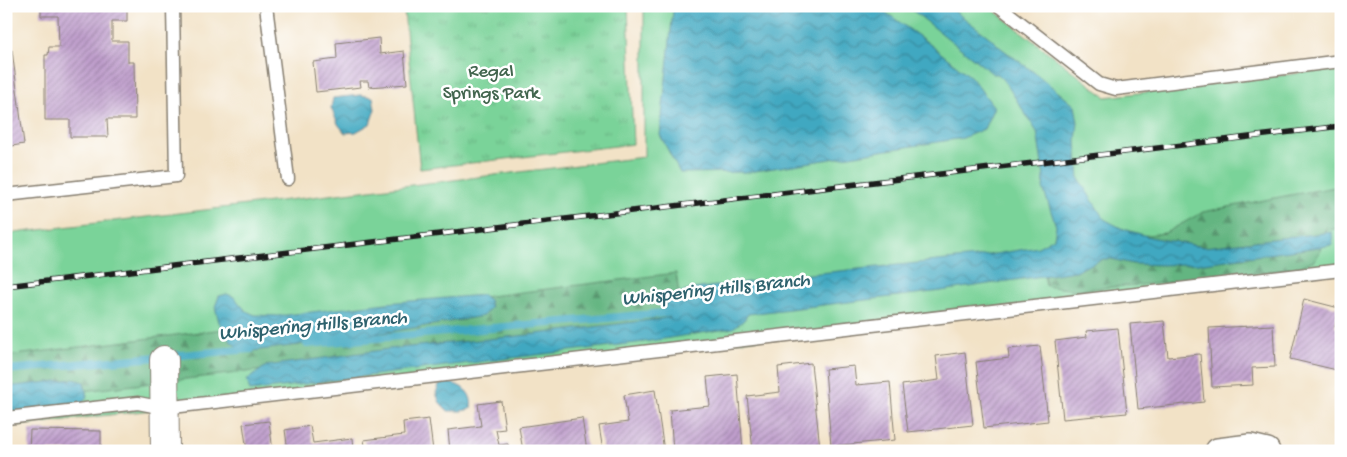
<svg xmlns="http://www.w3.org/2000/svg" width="1347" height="457" font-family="'Gochi Hand',sans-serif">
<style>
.green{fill:#7ad399;stroke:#4b785a}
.forest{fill:url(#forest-firs);stroke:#40684e}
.park{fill:url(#park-tufts);stroke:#4b785a}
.water{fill:url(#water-waves);stroke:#2e626e}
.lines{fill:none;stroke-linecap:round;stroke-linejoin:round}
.stream{stroke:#41a8c1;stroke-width:8}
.building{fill:url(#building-hatch)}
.service-casing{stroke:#877f71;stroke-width:15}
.minor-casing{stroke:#877f71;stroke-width:28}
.tertiary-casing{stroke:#877f71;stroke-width:30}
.service{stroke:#fff;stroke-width:12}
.minor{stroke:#fff;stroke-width:25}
.tertiary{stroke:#fff;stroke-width:28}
.rail-casing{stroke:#1c1c1c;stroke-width:5.5}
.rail{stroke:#fff;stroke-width:4;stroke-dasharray:11;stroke-linecap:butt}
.labels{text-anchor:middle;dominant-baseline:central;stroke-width:5;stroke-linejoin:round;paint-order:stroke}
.park-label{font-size:19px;fill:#42654e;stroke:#fff}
.water-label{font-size:20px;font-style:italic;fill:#2e626e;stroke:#fff}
</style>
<defs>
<pattern id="forest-firs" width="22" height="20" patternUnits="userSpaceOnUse" patternTransform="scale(1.25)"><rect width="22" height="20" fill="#63b581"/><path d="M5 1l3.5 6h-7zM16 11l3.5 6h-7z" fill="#519269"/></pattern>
<pattern id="park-tufts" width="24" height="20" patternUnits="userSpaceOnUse" patternTransform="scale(1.25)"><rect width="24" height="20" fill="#7ad399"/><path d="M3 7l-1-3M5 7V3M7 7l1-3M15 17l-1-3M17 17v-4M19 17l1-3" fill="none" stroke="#69b583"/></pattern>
<pattern id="water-waves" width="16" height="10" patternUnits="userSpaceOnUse" patternTransform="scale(1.25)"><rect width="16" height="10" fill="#41a8c1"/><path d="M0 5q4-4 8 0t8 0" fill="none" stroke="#36889c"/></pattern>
<pattern id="building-hatch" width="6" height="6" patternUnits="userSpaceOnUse" patternTransform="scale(1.25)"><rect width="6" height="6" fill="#bf9ecc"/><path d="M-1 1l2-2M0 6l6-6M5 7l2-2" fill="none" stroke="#9a80a5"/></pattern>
</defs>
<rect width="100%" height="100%" fill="#fff"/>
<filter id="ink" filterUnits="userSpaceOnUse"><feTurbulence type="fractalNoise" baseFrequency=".02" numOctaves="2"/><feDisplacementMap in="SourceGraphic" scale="10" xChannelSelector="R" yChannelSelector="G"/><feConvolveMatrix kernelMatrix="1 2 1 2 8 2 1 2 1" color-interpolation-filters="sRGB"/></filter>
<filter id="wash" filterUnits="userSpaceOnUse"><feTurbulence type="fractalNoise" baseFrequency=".0096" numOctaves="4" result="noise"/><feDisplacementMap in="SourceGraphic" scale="20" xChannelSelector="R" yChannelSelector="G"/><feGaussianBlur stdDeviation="1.12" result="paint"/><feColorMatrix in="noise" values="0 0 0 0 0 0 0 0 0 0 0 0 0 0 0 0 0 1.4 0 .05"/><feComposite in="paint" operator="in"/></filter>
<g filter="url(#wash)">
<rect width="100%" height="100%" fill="#f2e2c6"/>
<polygon class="green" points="644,6 988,6 1106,97 1341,68 1341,271 6,427 6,234 644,157"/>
<g class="forest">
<polygon points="1341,186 1341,228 1326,230 1323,243 1316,259 1298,268 1163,283 1075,290 1046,286 1042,263 1131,237 1165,233 1203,212 1290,195"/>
<polygon points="676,273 683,321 6,400 6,356"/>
</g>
<polygon class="park" points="434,6 628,6 633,144 420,169 404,11"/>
<g class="water">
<polygon points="678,6 877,6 927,42 971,77 994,107 984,129 963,138 749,172 680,173 660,135 673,11"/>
<polygon points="907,6 948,6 993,40 1001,48 1039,76 1075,106 1078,122 1076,141 1079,179 1104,219 1121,228 1150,237 1204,247 1332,232 1333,245 1205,263 1163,265 1133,264 1111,259 1103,259 1076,271 941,291 748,314 744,320 733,328 644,342 453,365 250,391 247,380 266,366 389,349 528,335 659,319 670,317 664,308 669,296 693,289 810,274 976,257 1038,247 1054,238 1056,226 1043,188 1044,177 1037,132 1007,85 998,74 993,74"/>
<polygon points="360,95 373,97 375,109 370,124 356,132 345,133 338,124 331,108 333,98"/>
<path d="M227,294L234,297L246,311L255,315L278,316L386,303L483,295L489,300L491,307L483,316C407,330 330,341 253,351L242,350L231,342L219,322L215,307L219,296Z"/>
<polygon points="74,379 84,382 87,396 81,407 6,417 6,387"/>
<path d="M445,382C461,384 474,392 471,409L461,411H448L440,403L436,393L439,385Z"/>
</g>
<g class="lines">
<g class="stream">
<polyline points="307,344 677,312"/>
<polyline points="6,370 251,349"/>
</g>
</g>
<g id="blocks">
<g class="building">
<polygon points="41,6 127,6 127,21 112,21 112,41 128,41 128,62 134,62 135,119 107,119 108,137 70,137 70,120 45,120 45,55 48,55 49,47 59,47 58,16 41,16"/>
<polygon points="379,38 380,54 404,51 407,84 369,87 368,81 360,81 361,87 316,92 313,62 337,59 336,43"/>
<polygon points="12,50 24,144 6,147 6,51"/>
<polygon points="1304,299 1339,308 1335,327 1341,329 1341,371 1290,359"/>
<polygon points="1164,321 1168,357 1200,354 1204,402 1138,409 1130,324"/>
<polygon points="1273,325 1275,367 1252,368 1253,385 1212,387 1209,328"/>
<polygon points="1118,328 1127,413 1063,419 1055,341 1087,337 1086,331"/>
<polygon points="1040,346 1048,421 984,428 976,362 1009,358 1008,349"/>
<polygon points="965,352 973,425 908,432 902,385 939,380 936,356"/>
<polygon points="811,363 820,448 794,451 753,451 747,396 780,392 778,367"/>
<polygon points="854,366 856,385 890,382 895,440 831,446 825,369"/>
<polygon points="737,374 743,451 673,451 670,410 710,406 707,377"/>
<polygon points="655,390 664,451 603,451 599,426 628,422 624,395"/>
<polygon points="501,401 505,429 496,430 499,445 508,444 509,451 450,451 448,430 481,426 478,404"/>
<polygon points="582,418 587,451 523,451 519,427"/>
<polygon points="429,419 433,451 366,451 364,440 404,435 403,422"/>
<polygon points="269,421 273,451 247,451 243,424"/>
<polygon points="310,426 313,443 352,438 353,451 288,451 285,430"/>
<polygon points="30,430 101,431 101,451 29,451"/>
</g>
</g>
</g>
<g filter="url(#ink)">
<use href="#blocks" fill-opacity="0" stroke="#877f71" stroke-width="1"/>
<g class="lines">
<defs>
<g id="service">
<polyline points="266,6 288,179"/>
<polyline points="999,6 1099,84 1116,89 1341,61"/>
<polyline points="6,195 176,176 173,6"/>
<polyline points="6,418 138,403 164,408 1341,270"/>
</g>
<polyline id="minor" points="1218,451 1250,447 1267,451"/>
<polyline id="tertiary" points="164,360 165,451"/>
</defs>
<use href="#service" class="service-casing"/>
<use href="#minor" class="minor-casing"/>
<use href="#tertiary" class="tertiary-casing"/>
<use href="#service" class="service"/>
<use href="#minor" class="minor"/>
<use href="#tertiary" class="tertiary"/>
<defs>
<polyline id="rail" points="6,286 1341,126"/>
</defs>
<use href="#rail" class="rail-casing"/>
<use href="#rail" class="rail"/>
</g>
</g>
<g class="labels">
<g class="park-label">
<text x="491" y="72">Regal<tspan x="491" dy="22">Springs Park</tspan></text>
</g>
<g class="water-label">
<text transform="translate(716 291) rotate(-6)">Whispering Hills Branch</text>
<text transform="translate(313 327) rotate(-5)">Whispering Hills Branch</text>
</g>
</g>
<rect width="1347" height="457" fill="none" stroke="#fff" stroke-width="25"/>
</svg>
